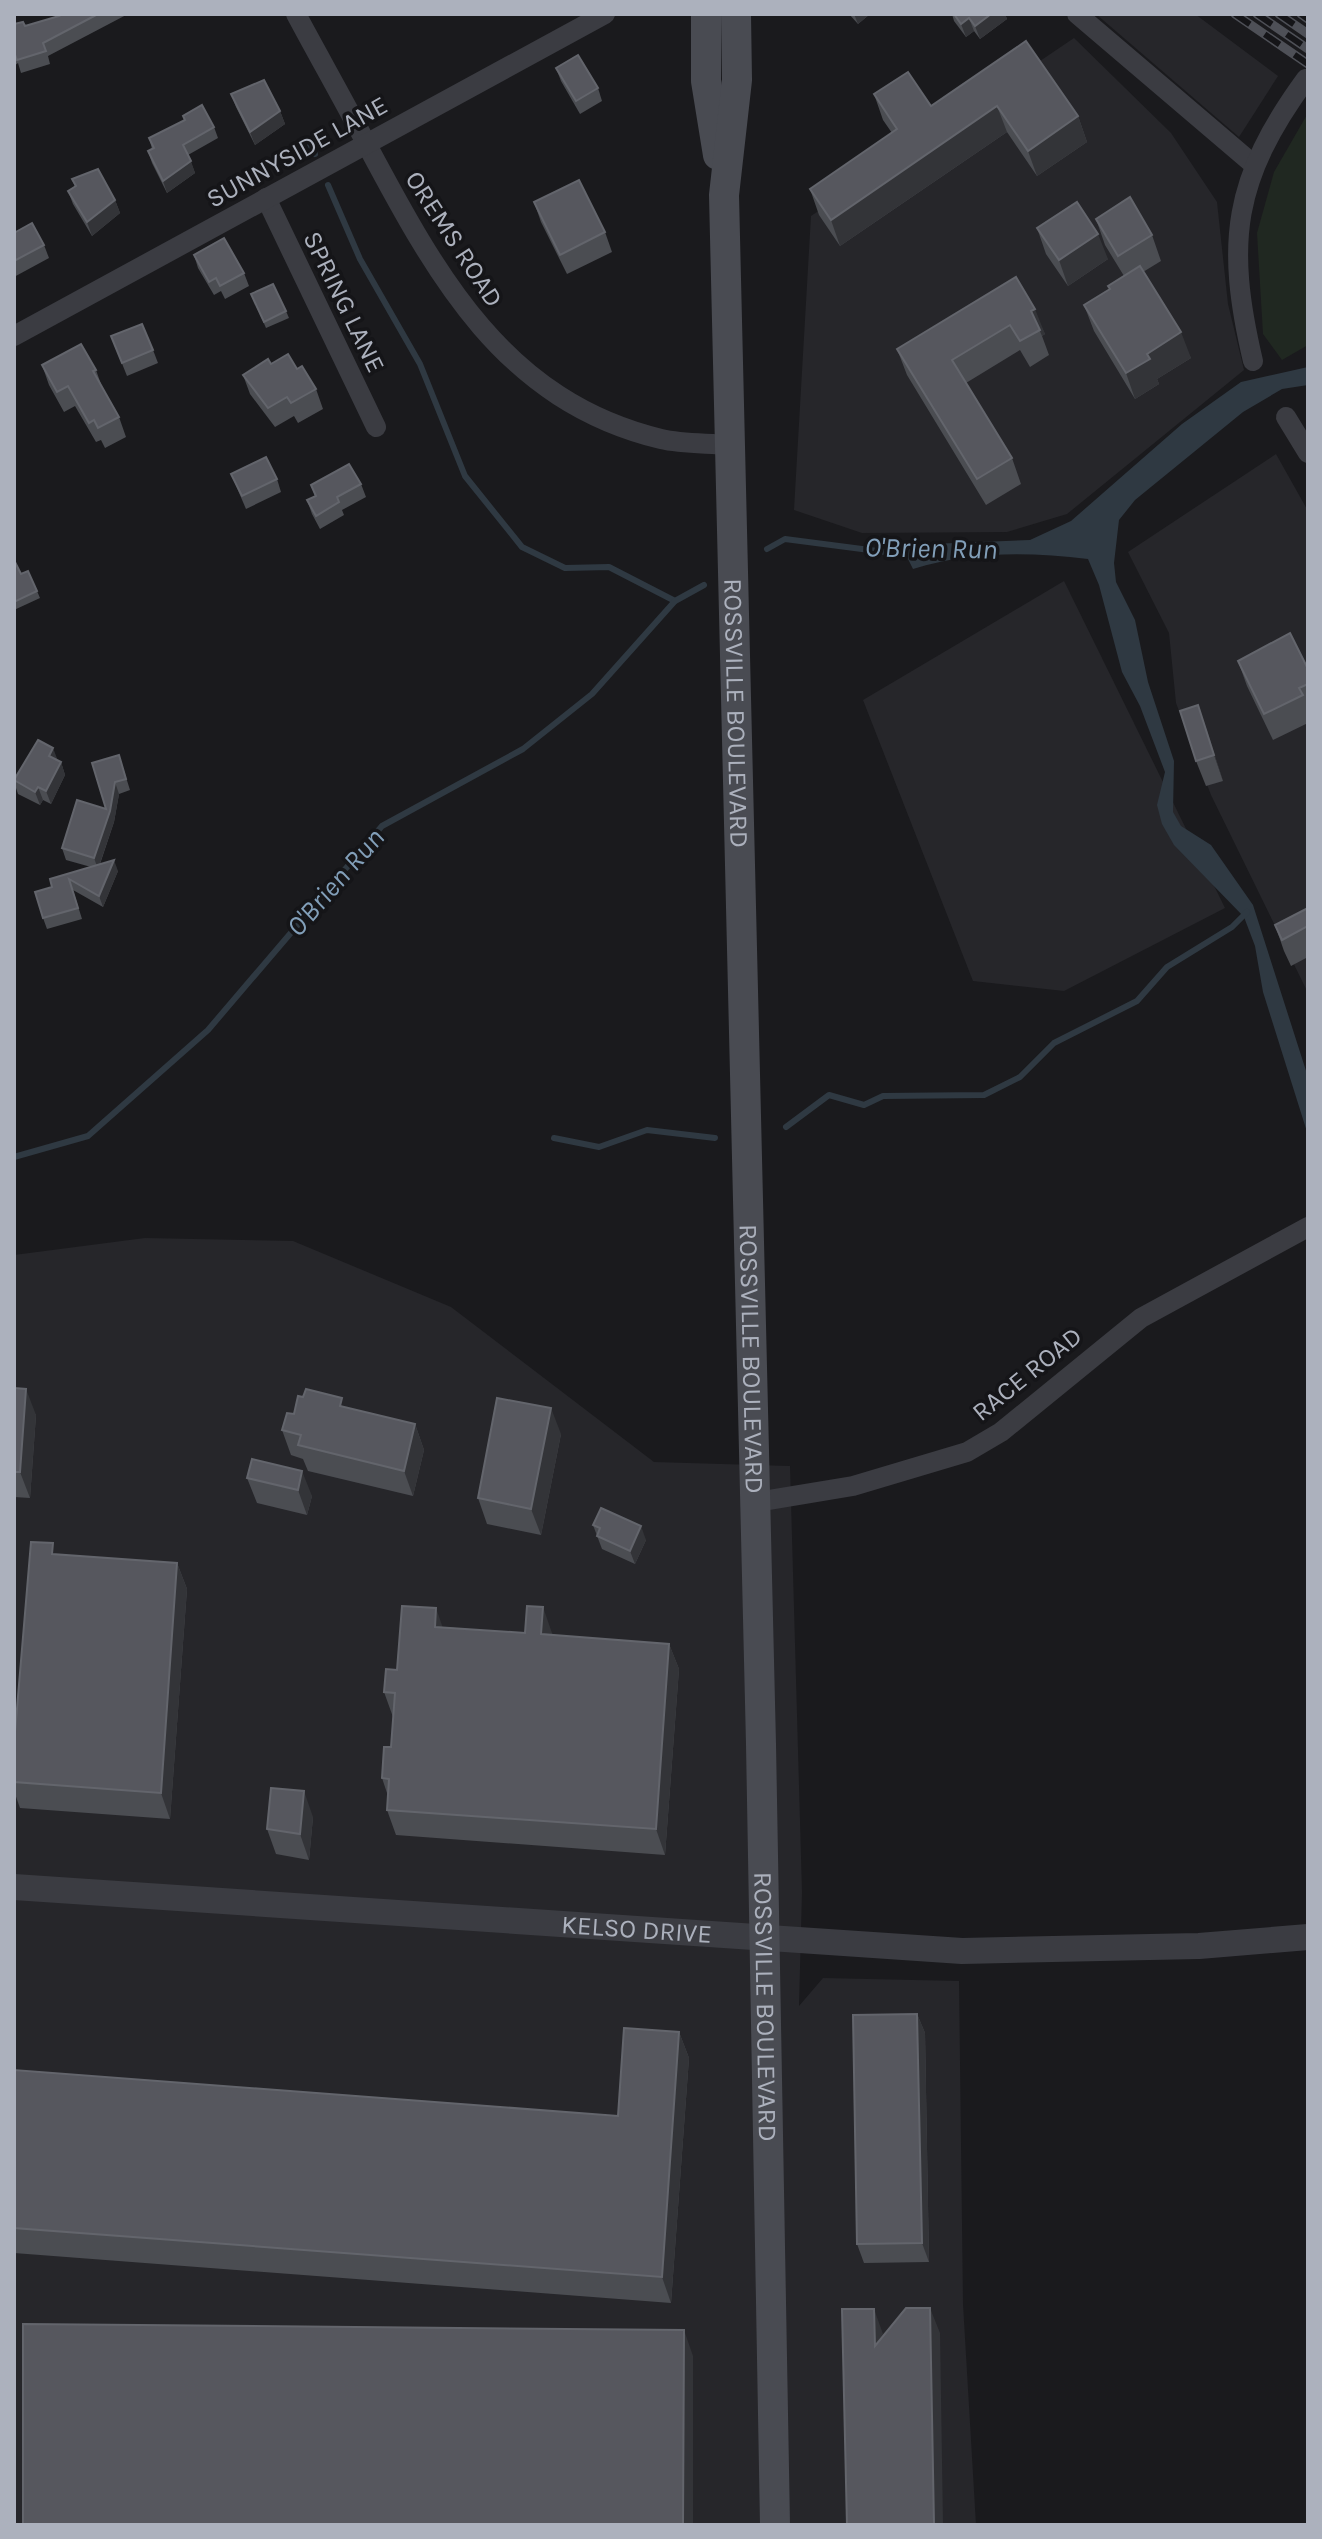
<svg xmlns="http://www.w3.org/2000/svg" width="1322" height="2539" font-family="Karla,sans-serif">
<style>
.built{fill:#26262a}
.green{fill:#202821}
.water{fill:#2f3942}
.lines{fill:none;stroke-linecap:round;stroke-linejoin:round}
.stream{stroke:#2f3942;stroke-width:6}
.minor{stroke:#3b3c42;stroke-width:20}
.tertiary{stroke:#3b3c42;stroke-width:26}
.secondary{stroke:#494b52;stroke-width:30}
.rail-casing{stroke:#4e5057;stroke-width:9}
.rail{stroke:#151518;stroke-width:6;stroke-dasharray:18;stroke-linecap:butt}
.wall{fill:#4b4d52}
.shaded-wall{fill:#333438}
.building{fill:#56575e;stroke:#63656c;stroke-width:2}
.labels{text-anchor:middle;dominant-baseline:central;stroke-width:7;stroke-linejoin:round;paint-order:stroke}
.street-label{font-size:26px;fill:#acb1bd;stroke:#151518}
.water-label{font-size:28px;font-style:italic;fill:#829fb9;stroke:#151518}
</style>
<rect width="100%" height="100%" fill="#1a1a1d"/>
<g class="built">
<polygon points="1096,14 1195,14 1278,76 1239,137"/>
<polygon points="1074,38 1171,133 1217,202 1228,304 1244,370 1067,514 1007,532 862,533 794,510 811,216"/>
<polygon points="1276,454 1308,511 1308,993 1211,795 1176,703 1169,633 1128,552"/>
<polygon points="1064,581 1225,908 1064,991 973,981 863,700"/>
<polygon points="145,1238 293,1241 451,1307 654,1462 790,1466 802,1892 799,2006 823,1978 959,1981 963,2304 976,2525 14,2525 14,1255"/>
</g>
<polygon class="green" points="1308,113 1308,345 1282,360 1263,334 1257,233 1274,172"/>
<path class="water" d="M1308,367V385L1282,389L1243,412L1135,500L1119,520L1114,563L1116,582L1135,620L1148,682L1174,761L1173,812L1181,826L1211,845L1253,905L1308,1077V1135L1263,992L1255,946L1244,917L1174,845L1162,824L1157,805L1165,772L1140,706L1122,672L1099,585L1088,559C1028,552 971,551 913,569L906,555L930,544L1030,540L1071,521L1182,424L1241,382Z"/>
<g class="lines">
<g class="stream">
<polyline points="310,144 315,154"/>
<polyline points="328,185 360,259 420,364 465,476 522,547 565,568 609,567 675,601"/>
<polyline points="767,549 785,539 885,552 924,551"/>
<polyline points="786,1127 829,1095 864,1105 883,1096 984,1095 1020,1077 1054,1043 1137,1001 1167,967 1232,927 1247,912"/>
<polyline points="554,1138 599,1147 647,1130 715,1138"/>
<polyline points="14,1157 88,1136 208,1030 382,826 523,749 592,694 675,601 704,585"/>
</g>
<g class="minor">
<path d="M296,14C319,57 343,99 366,143C436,274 503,401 661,439C682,444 706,443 728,445"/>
<polyline points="1077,14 1253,164"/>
<polyline points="266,198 376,427"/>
<polyline points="14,336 605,14"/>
<path d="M1253,361C1225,242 1233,179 1306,79"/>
<polyline points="1286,417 1308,453"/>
<polyline points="756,1502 853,1486 967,1452 1001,1432 1141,1318 1308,1227"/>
</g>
<path class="tertiary" id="s1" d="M14,1887L962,1951L1199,1946L1308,1937"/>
<g class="secondary">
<polyline points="706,14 706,81 718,155"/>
<path id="s2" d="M736,14L737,80L724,195L761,1744L775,2525"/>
</g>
<defs>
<g id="rail">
<polyline points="1235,14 1308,64"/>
<polyline points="1257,14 1308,49"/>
<polyline points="1279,14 1308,34"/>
<polyline points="1301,14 1308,19"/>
</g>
</defs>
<use href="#rail" class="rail-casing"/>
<use href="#rail" class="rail"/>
</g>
<g class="wall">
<polygon points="56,14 128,14 48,56 50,64 21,73 18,63 14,66 14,24 25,26 57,17"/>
<polygon points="849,14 870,14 858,24"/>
<polygon points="952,14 1005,14 1007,19 980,39 974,31 966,37 954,21"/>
<polygon points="1026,41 1078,116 1087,142 1037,176 1007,132 840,246 819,215 810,189 892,133 883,120 874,94 931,106"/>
<polygon points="556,68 598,88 602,101 580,114 561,81"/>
<polygon points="231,94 280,111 285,124 255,145 236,107"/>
<polygon points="183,116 214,127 218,138 188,155 195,173 167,193 152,163 148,151 152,149 149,138 185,120"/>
<polygon points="72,179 115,200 120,213 92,236 73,204 68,191 75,187"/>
<polygon points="534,202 605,232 612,252 567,274 541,222"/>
<polygon points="1096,219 1152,235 1161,261 1143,272 1191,358 1157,379 1159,384 1135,399 1094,331 1084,305 1110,289 1108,286 1124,276 1105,245"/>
<polygon points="1037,228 1108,259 1068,286 1046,254"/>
<polygon points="14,233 44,245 49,258 14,277"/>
<polygon points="194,255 244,273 249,286 225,299 221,291 214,295 198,268"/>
<polygon points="1016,277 1045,334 1042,336 1049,355 1030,367 1020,350 966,383 1012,458 1021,484 986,505 907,375 897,349"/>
<polygon points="251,294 286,311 289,318 266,328"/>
<polygon points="111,336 153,350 158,363 127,376"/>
<polygon points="271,364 297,369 316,389 323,409 298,423 294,416 275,427 250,394 243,375"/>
<polygon points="42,365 96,370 102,387 119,417 126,437 105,448 101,440 96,442 75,406 64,412 49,385"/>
<polygon points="231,474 277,479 281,492 246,509"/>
<polygon points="361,484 366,497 342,510 344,515 320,529 312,514 307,500 315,496 311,485"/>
<polygon points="14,560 21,574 37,591 40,598 14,610"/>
<polygon points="1238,661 1308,669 1308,723 1273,740 1247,686"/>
<polygon points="1198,705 1223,781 1206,786 1196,761"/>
<polygon points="119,755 130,790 119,794 114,822 100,864 118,871 103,907 73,890 82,919 47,929 43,918 52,887 91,867 66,860 62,848 106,809"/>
<polygon points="58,761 61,762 65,775 51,804 43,800 40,805 18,794 14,782"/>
<polygon points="1308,908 1308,957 1291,966 1284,951 1275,925"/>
<polygon points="14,1388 36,1415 30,1498 14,1497"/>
<polygon points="345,1407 415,1424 424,1450 413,1496 308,1471 303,1459 291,1455 282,1430 294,1414"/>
<polygon points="561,1434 541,1535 487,1524 478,1498"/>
<polygon points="252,1459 312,1496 307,1515 257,1503 247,1478"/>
<polygon points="593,1525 646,1540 635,1564 602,1549"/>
<polygon points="177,1563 187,1589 170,1819 20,1808 14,1791 14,1744"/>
<polygon points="443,1627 525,1633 552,1633 552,1635 669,1644 679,1669 665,1855 396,1835 387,1810 388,1796 382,1778 391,1747 393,1717 384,1692 397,1670"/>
<polygon points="313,1817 309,1860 276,1854 267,1829"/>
<polygon points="917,2014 925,2033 929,2262 864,2263 857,2244"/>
<polygon points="679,2032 689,2058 671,2303 14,2253 14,2070 618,2116"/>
</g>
<g class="shaded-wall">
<polygon points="854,14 870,14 858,24"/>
<polygon points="991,14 1005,14 1007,19 980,39 975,26"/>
<polygon points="969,18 974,31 966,37 961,24"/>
<polygon points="997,106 1007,132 840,246 831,220"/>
<polygon points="280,111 285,124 255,145 250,132"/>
<polygon points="1078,116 1087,142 1037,176 1028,151"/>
<polygon points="191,161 195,173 167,193 163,181"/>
<polygon points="115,200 120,213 92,236 87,222"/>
<polygon points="1098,234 1108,259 1068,286 1059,260"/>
<polygon points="1035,309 1045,334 1042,336 1031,311"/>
<polygon points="1181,332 1191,358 1157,379 1159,384 1135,399 1126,373 1147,354"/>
<polygon points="1198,705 1207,730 1223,781 1214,755"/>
<polygon points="53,748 58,761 49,756"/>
<polygon points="61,762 65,775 51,804 46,791"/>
<polygon points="115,782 119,794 114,822 98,869 94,858"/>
<polygon points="38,787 43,800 40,805 35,792"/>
<polygon points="114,860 118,871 103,907 99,896"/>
<polygon points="26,1389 36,1415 30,1498 20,1472"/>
<polygon points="551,1408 561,1434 541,1535 531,1509"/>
<polygon points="415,1424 424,1450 413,1496 404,1471"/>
<polygon points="302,1471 312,1496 307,1515 298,1490"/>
<polygon points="641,1526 646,1540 635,1564 630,1551"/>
<polygon points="177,1563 187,1589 170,1819 161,1793"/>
<polygon points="543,1607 552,1633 550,1660 541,1634"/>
<polygon points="436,1608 445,1634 435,1627"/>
<polygon points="669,1644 679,1669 665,1855 656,1829"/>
<polygon points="304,1791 313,1817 309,1860 300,1834"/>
<polygon points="917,2014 925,2033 929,2262 922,2243"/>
<polygon points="679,2032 689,2058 671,2303 662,2277"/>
<polygon points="930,2308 940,2333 943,2525 934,2525"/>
<polygon points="874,2309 883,2334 875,2346"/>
<polygon points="684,2330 693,2356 693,2525 683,2525"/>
</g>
<g class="building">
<polygon points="57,14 98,14 43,43 46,51 17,60 14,52 14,24 23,22 25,26 59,16"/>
<polygon points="954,14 991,14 975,26 969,18 961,24"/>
<polygon points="1026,41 1078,116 1028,151 997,106 831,220 810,189 897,129 874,94 908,72 931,106"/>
<polygon points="578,55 598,88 576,101 556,68"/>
<polygon points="264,80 280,111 250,132 231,94"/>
<polygon points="202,105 214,127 183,145 191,161 163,181 148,151 154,148 149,138 185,120 183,116"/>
<polygon points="98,169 115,200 87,222 68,191 76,186 72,179"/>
<polygon points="579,180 605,232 560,255 534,202"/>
<polygon points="1130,197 1152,235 1118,256 1096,219"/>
<polygon points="1077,202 1098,234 1059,260 1037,228"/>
<polygon points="32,223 44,245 14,261 14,233"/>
<polygon points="224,238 244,273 220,286 216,278 209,282 194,255"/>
<polygon points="1140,266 1181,332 1147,354 1150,359 1126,373 1084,305 1110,289 1108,286"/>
<polygon points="1016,277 1035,309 1031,311 1040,330 1020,341 1010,325 952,360 1012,458 977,479 897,349"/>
<polygon points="273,284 286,311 264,322 251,294"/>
<polygon points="142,324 153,350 122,363 111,336"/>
<polygon points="81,344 96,370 93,371 119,417 98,428 94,420 89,423 68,386 57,392 42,365"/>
<polygon points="288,354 297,369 302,366 316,389 291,403 287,397 268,408 243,375 268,359 271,364"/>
<polygon points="266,457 277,479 242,496 231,474"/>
<polygon points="349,464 361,484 337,497 339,502 316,516 307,500 316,496 311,485"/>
<polygon points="14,560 21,574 28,571 37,591 14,602"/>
<polygon points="1290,633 1308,669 1308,684 1299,688 1303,695 1264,714 1238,661"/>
<polygon points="1198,705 1214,755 1196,761 1180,711"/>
<polygon points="38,740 53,748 49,756 61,762 46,791 38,787 35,792 14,780"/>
<polygon points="119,755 126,779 115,782 110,811 94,858 62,848 77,800 106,809 92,763"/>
<polygon points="114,860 99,896 69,879 78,908 43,918 35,892 52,887 50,879"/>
<polygon points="1308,908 1308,926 1282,940 1275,925"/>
<polygon points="14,1388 26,1389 20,1472 14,1472"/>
<polygon points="306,1389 342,1398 340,1406 415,1424 404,1471 298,1445 301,1435 282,1430 287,1413 294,1414 298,1396 303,1397"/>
<polygon points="497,1398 551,1408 531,1509 478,1498"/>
<polygon points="252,1459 302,1471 298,1490 247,1478"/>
<polygon points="601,1508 641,1526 630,1551 597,1536 600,1528 593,1525"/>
<polygon points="31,1542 53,1543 52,1554 177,1563 161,1793 14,1782 14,1744"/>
<polygon points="402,1606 436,1608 435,1627 525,1633 527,1606 543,1607 541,1634 669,1644 656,1829 387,1810 389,1779 382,1778 384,1747 391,1747 395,1693 384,1692 386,1669 397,1670"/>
<polygon points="271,1788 304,1791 300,1834 267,1829"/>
<polygon points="917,2014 922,2243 857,2244 853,2015"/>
<polygon points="624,2028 679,2032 662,2277 14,2228 14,2070 618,2116"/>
<polygon points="906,2308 930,2308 934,2525 847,2525 842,2309 874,2309 875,2346"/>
<polygon points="23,2324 684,2330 683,2525 23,2525"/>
</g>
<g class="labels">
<g class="street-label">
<text transform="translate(297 152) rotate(-29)">SUNNYSIDE LANE</text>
<text transform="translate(454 239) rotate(57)">OREMS ROAD</text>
<text transform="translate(344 302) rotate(64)">SPRING LANE</text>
<text stroke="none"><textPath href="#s2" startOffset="700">ROSSVILLE BOULEVARD</textPath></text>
<text stroke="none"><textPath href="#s2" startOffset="1346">ROSSVILLE BOULEVARD</textPath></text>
<text transform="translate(1027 1374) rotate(-39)">RACE ROAD</text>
<text stroke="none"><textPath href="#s1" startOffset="624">KELSO DRIVE</textPath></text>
<text stroke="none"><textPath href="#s2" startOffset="1994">ROSSVILLE BOULEVARD</textPath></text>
</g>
<g class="water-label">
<text transform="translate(931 548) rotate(1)">O'Brien Run</text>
<text transform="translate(335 882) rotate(-49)">O'Brien Run</text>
</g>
</g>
<rect width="1322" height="2539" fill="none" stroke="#acb1bd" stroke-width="32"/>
</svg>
